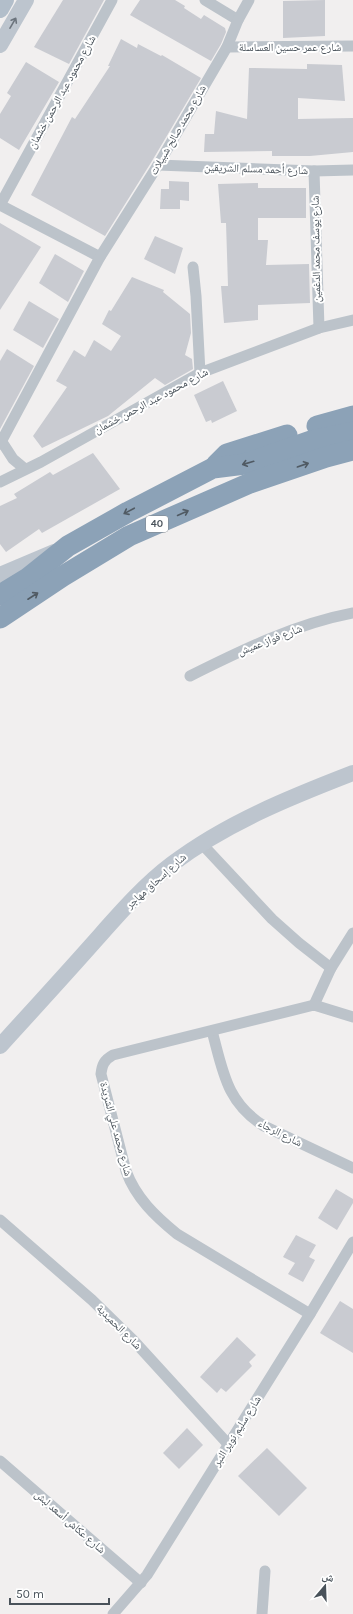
<svg xmlns="http://www.w3.org/2000/svg" width="353" height="1614" font-family="Karla,'Noto Naskh Arabic',sans-serif">
<style>
.building{fill:#c9cbd1}
.lines{fill:none;stroke-linecap:round;stroke-linejoin:round}
.street{stroke:#bcc3ca;stroke-width:11}
.secondary{stroke:#bdc5ce;stroke-width:16}
.primary{stroke:#b2beca;stroke-width:18}
.highway{stroke:#8ca2b7;stroke-width:21}
.oneway{stroke:#6c747d}
.oneway2{stroke:#505a63}
.labels{text-anchor:middle;dominant-baseline:central;stroke-width:4;stroke-linejoin:round;paint-order:stroke}
.shield{fill:#fff;stroke:#80868c;stroke-width:1}
.shield-label{font-size:10px;font-weight:bold;fill:#49525a}
.street-label{font-size:11px;fill:#49525a;stroke:#fff}
</style>
<rect width="100%" height="100%" fill="#f1efef"/>
<g class="building">
<polygon points="63,0 104,0 69,64 34,47"/>
<polygon points="140,0 175,0 185,6 184,8 201,19 204,15 225,28 226,32 221,44 211,61 130,15"/>
<polygon points="325,0 325,36 283,38 283,1"/>
<polygon points="121,39 137,48 138,44 161,56 162,55 201,78 152,161 105,236 31,195 72,117 75,119 110,66 108,66"/>
<polygon points="26,62 59,82 19,150 0,138 0,114 11,96 7,93"/>
<polygon points="307,64 342,65 345,101 298,98 298,119 353,118 353,152 310,156 272,156 272,151 204,152 205,134 214,134 216,111 247,119 249,68 307,69"/>
<polygon points="169,181 189,182 189,201 180,200 180,209 160,209 161,189 169,189"/>
<polygon points="258,183 258,188 306,188 306,218 258,218 258,240 268,240 266,265 309,264 310,303 258,305 258,320 224,323 221,286 228,286 226,223 221,223 218,184"/>
<polygon points="0,223 41,247 0,310"/>
<polygon points="155,236 183,248 175,274 144,259"/>
<polygon points="55,254 84,271 68,302 39,283"/>
<polygon points="132,277 164,290 163,292 190,314 191,333 185,355 192,359 193,369 165,385 155,378 108,416 42,448 33,436 67,387 56,381 74,350 85,357 94,340 111,351 121,336 102,324 109,310 111,311"/>
<polygon points="29,301 59,319 43,348 13,330"/>
<polygon points="7,349 34,366 0,429 0,361"/>
<polygon points="223,381 237,411 212,423 211,420 206,422 194,395"/>
<polygon points="93,453 120,489 42,533 39,529 6,552 0,544 0,506 17,498 14,494 50,472 53,475"/>
<polygon points="336,1189 353,1199 353,1203 337,1230 318,1218"/>
<polygon points="296,1235 316,1245 309,1257 315,1260 303,1282 288,1274 295,1263 283,1257"/>
<polygon points="340,1301 353,1309 353,1353 320,1333"/>
<polygon points="237,1337 256,1355 249,1362 252,1366 226,1392 221,1388 217,1393 200,1377"/>
<polygon points="187,1428 203,1445 179,1469 163,1453"/>
<polygon points="267,1448 307,1488 279,1516 238,1476"/>
</g>
<g class="lines">
<g class="street">
<polyline points="205,0 238,20"/>
<polyline points="227,47 353,46"/>
<polyline points="158,165 314,171 353,170"/>
<polyline points="314,171 319,328"/>
<polyline points="0,205 112,0"/>
<polyline points="0,205 100,257"/>
<polyline points="193,267 196,296 200,373"/>
<polyline points="2,442 13,459 25,469"/>
<polyline points="0,444 100,257 158,165 227,47 238,20 249,0"/>
<polyline points="0,482 41,462 200,373 319,328 353,320"/>
<path d="M190,676C242,650 295,624 353,613"/>
<polyline points="201,843 272,919 299,943 331,968"/>
<polyline points="314,1005 331,968 353,933"/>
<path d="M212,1031C223,1071 226,1102 264,1126L353,1168"/>
<polyline points="0,1220 92,1300 134,1341 228,1444"/>
<path d="M310,1314L177,1234C155,1216 136,1198 126,1171L101,1074C102,1065 104,1060 113,1055L314,1005L353,1017"/>
<polyline points="0,1461 141,1583"/>
<polyline points="113,1614 147,1575 310,1314 353,1242"/>
<polyline points="262,1614 265,1571"/>
</g>
<g class="secondary">
<polyline points="0,45 26,0"/>
<polyline points="0,575 54,552"/>
<path d="M0,1046C32,1011 64,976 95,941C119,914 144,885 172,864C226,823 291,797 353,773"/>
</g>
<polyline class="primary" points="0,9 5,0"/>
<g class="highway">
<polyline points="317,426 353,416"/>
<polyline points="216,465 227,454 287,435"/>
<polyline points="0,595 28,578 68,546 128,512 213,468 245,464 311,441 353,432"/>
<polyline points="0,618 63,576 129,536 250,483 326,457 353,450"/>
</g>
</g>
<defs><path id="oneway-shaft" d="M-6 0H5M1.5-3L5.5 0L1.5 3" fill="none" stroke-width="1.6" stroke-linecap="round" stroke-linejoin="round"/></defs>
<use class="oneway" href="#oneway-shaft" transform="translate(13 23) rotate(-60)"/>
<g class="oneway2">
<use href="#oneway-shaft" transform="translate(248 463) rotate(164)"/>
<use href="#oneway-shaft" transform="translate(303 465) rotate(-19)"/>
<use href="#oneway-shaft" transform="translate(129 511) rotate(152)"/>
<use href="#oneway-shaft" transform="translate(183 513) rotate(-24)"/>
<use href="#oneway-shaft" transform="translate(33 596) rotate(-33)"/>
</g>
<g class="labels">
<rect class="shield" x="146" y="516" width="22" height="16" rx="3"/>
<g class="shield-label">
<text x="157" y="524">40</text>
</g>
<g class="street-label">
<text x="290" y="47">شارع عمر حسين العساسلة</text>
<text transform="translate(62 92) rotate(-61)">شارع محمود عبد الرحمن خشمان</text>
<text transform="translate(178 130) rotate(-60)">شارع محمد صالح شبيلات</text>
<text transform="translate(256 169) rotate(2)">شارع أحمد مسلم الشريقين</text>
<text transform="translate(316 249) rotate(-91)">شارع يوسف محمد الدغمين</text>
<text transform="translate(151 401) rotate(-28)">شارع محمود عبد الرحمن خشمان</text>
<text transform="translate(270 640) rotate(-21)">شارع فواز عميش</text>
<text transform="translate(156 881) rotate(-42)">شارع إسحاق مهاجر</text>
<text transform="translate(116 1129) rotate(75)">شارع محمد علي الشريدة</text>
<text transform="translate(280 1133) rotate(27)">شارع الرجاء</text>
<text transform="translate(119 1327) rotate(45)">شارع الحميدية</text>
<text transform="translate(237 1431) rotate(-58)">شارع سليم نوير النبر</text>
<text transform="translate(70 1522) rotate(41)">شارع عكاش أسعد لبش</text>
</g>
</g>
<g transform="translate(325 1586) rotate(19)" stroke="#ffffff" stroke-width="3" paint-order="stroke">
<path d="M0-3L7 15L0 10L-7 15Z" fill="#49525a"/>
<text y="-6" font-size="11" font-weight="bold" text-anchor="middle" fill="#49525a">ش</text>
</g>
<path d="M10 1598v6h99v-6" fill="none" stroke="#49525a" stroke-width="2"/>
<text x="16" y="1598" font-size="12" fill="#49525a" stroke="#ffffff" stroke-width="3" paint-order="stroke">50 m</text>
</svg>
